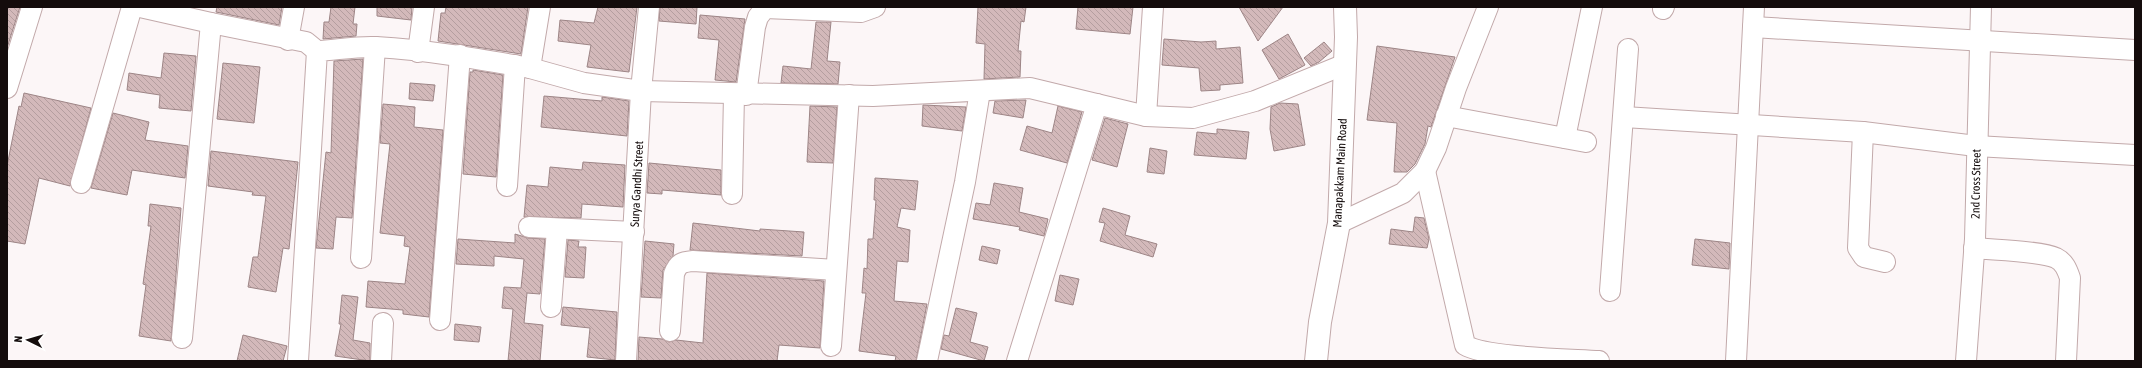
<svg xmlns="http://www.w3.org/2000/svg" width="2142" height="368" font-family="'Asap Condensed',sans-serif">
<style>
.building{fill:url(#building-back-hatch);stroke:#9d8586}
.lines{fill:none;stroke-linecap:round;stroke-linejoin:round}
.minor-casing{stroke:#c2a9aa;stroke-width:22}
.major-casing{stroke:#c2a9aa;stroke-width:24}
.minor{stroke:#fff;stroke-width:20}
.major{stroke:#fff;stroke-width:22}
.labels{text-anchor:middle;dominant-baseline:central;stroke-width:3.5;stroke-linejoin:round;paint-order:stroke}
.street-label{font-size:12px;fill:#140c0c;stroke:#fff}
</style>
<defs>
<pattern id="building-back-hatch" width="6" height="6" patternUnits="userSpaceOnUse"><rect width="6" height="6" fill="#d3b9ba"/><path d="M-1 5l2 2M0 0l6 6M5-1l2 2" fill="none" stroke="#b49e9f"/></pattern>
</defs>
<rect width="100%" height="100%" fill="#fcf6f7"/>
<g class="building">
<polygon points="7,7 20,7 7,48"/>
<polygon points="217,7 282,7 279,25 216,12"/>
<polygon points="331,7 355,7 353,24 357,24 356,36 323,39 324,22 329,22"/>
<polygon points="377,7 412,7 411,20 377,16"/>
<polygon points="446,7 528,7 521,54 438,41 441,13 445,13"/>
<polygon points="598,7 637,7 629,72 587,67 591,45 558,41 560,20 594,23"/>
<polygon points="660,7 697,7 696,24 659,21"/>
<polygon points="978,7 1026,7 1024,22 1021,21 1018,51 1021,51 1020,77 984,79 985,44 976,43"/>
<polygon points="1078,7 1133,7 1130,34 1076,29"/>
<polygon points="1239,7 1283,7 1258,41"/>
<polygon points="700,15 745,19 736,82 715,80 719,40 698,38"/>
<polygon points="816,22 831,22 827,61 840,62 838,84 781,83 783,66 811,69"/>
<polygon points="1288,34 1305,65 1279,79 1262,50"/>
<polygon points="1164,39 1201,42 1216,41 1216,49 1240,47 1243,83 1220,85 1220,90 1201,91 1199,68 1162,65"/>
<polygon points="1324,42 1332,51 1319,62 1311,66 1304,58"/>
<polygon points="1377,46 1455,57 1431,127 1428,126 1425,144 1415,164 1407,172 1394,172 1397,123 1367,120"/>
<polygon points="164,53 196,56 191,111 159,108 160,95 127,90 129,73 161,78"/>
<polygon points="363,59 352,218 336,217 333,249 316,248 326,152 331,153 334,61"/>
<polygon points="223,63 260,67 254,123 217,119"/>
<polygon points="473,70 503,75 496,177 463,174 470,72 473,72"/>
<polygon points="410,83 435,85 433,101 409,99"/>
<polygon points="24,93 91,108 70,186 39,178 25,244 7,241 7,166 19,106 21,107"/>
<polygon points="544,96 602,101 602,97 629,101 627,136 541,127"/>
<polygon points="1026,100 1023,118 993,113 995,101"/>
<polygon points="1280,103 1298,104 1305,145 1274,151 1270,129 1271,107"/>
<polygon points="383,104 415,107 414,127 443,130 429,317 403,314 403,310 366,307 368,281 405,284 410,247 404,246 405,236 380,233 390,144 380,143"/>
<polygon points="923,105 966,107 962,131 922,126"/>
<polygon points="810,106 837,107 833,163 807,162"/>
<polygon points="1058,106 1082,112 1067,163 1020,150 1027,126 1052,133"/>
<polygon points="113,113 149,122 145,140 188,146 185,178 132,170 127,195 91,188"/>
<polygon points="1105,118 1128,124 1117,167 1092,160"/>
<polygon points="1217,129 1249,132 1246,159 1194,155 1197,132 1217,134"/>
<polygon points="1150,148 1167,151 1164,174 1147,172"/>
<polygon points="211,151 298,162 289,249 283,248 276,292 248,287 253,257 258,257 266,196 252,195 253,192 208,186"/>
<polygon points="583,162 625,165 623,207 582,204 581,218 524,217 527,185 548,187 550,167 582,170"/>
<polygon points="649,163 721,170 721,195 662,190 662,194 647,193"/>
<polygon points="875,178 918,181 915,210 901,208 897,227 910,230 908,262 897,261 894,301 927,304 916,361 895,361 896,356 859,351 866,293 862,293 864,268 867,269 868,239 873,239 876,200 874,200"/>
<polygon points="994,183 1023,188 1019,212 1048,219 1044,236 1019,230 1020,227 973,219 976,203 990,205"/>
<polygon points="150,204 181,208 171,341 139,336 146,285 143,284 151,226 148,226"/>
<polygon points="1103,208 1130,216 1125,235 1157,244 1153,257 1100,241 1105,223 1099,222"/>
<polygon points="1415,217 1424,218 1429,239 1427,248 1389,244 1391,229 1413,232"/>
<polygon points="693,223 760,231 760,229 804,232 802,256 690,250"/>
<polygon points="515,234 528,238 545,239 540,294 527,293 524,323 543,325 540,361 508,361 513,309 502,308 504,287 521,288 524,259 494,256 494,266 456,264 458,239 515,243"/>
<polygon points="1695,239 1730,243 1729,269 1692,265"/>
<polygon points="568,240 579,241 578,247 586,247 584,278 565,277"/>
<polygon points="645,241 674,244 673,256 663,270 661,298 641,297"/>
<polygon points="982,246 1000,250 997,264 979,260"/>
<polygon points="707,273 824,281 820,348 779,345 777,361 638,361 639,337 662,339 669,342 676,340 703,343"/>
<polygon points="1060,275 1079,279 1073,305 1055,301"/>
<polygon points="342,295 358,297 353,340 370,343 370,361 335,356 341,324 339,324"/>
<polygon points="563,307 617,312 615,360 587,357 590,328 561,325"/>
<polygon points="956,308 977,313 970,342 988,347 984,361 941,349 944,335 949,336"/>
<polygon points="455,324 481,327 479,342 454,340"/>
<polygon points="243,335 287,346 283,361 237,361"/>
</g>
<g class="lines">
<defs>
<g id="minor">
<polyline points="140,7 211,23"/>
<polyline points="540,7 530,68 584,83 641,91 873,96 1030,88 1146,116"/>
<polyline points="1153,7 1146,116 1193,118 1255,101 1343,65"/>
<polyline points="1663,9 1664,7"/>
<polyline points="1753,27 2135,50"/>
<polyline points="288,40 294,7"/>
<polyline points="418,52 424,7"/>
<polyline points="7,88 32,7"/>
<polyline points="746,95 755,27 758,17 765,8 861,12 875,7"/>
<polyline points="1446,116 1586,142"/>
<polyline points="1624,117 1863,132 1976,146 2135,155"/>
<polyline points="1863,132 1858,248 1864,257 1885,262"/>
<polyline points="1565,138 1592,7"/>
<path d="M1425,171L1465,345C1486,358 1570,359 1599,361"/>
<polyline points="81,183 132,7"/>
<polyline points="507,186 515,65"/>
<polyline points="732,194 734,94"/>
<polyline points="1339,223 1403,193 1425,171 1436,148 1456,88 1488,7"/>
<polyline points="529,227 634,232"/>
<path d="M1974,248C1993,250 2041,251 2056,258C2064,262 2067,269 2070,278L2066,361"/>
<polyline points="361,258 375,47"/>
<polyline points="1610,291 1628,49"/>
<polyline points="551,307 557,229"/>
<polyline points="440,320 460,55"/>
<path d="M670,331L674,274C678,263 682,262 693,261L836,270"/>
<polyline points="182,338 211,23 306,42 317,51"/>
<polyline points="831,346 849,95"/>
<path d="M298,361L317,51C336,50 357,46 376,47C428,50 479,59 530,68"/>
<polyline points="381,361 383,323"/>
<polyline points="626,361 641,91 649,7"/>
<polyline points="927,361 965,182 980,91"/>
<polyline points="1017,361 1097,104"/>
<polyline points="1736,361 1754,7"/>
<polyline points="1966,361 1975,239 1981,7"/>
</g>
<polyline id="major" points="1316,361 1320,322 1339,223 1346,37 1345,7"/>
</defs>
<use href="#minor" class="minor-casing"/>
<use href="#major" class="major-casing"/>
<use href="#minor" class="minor"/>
<use href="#major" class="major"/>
</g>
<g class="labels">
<g class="street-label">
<text transform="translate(1340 173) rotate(-87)">Manapakkam Main Road</text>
<text transform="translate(637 184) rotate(-87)">Surya Gandhi Street</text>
<text transform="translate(1976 184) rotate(-89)">2nd Cross Street</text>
</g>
</g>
<rect width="2142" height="368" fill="none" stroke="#140c0c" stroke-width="16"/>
<g transform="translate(28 340) rotate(275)" stroke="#ffffff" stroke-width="3" paint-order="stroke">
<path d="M0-3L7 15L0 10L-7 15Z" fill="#140c0c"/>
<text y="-6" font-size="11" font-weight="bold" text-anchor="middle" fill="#140c0c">N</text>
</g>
</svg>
